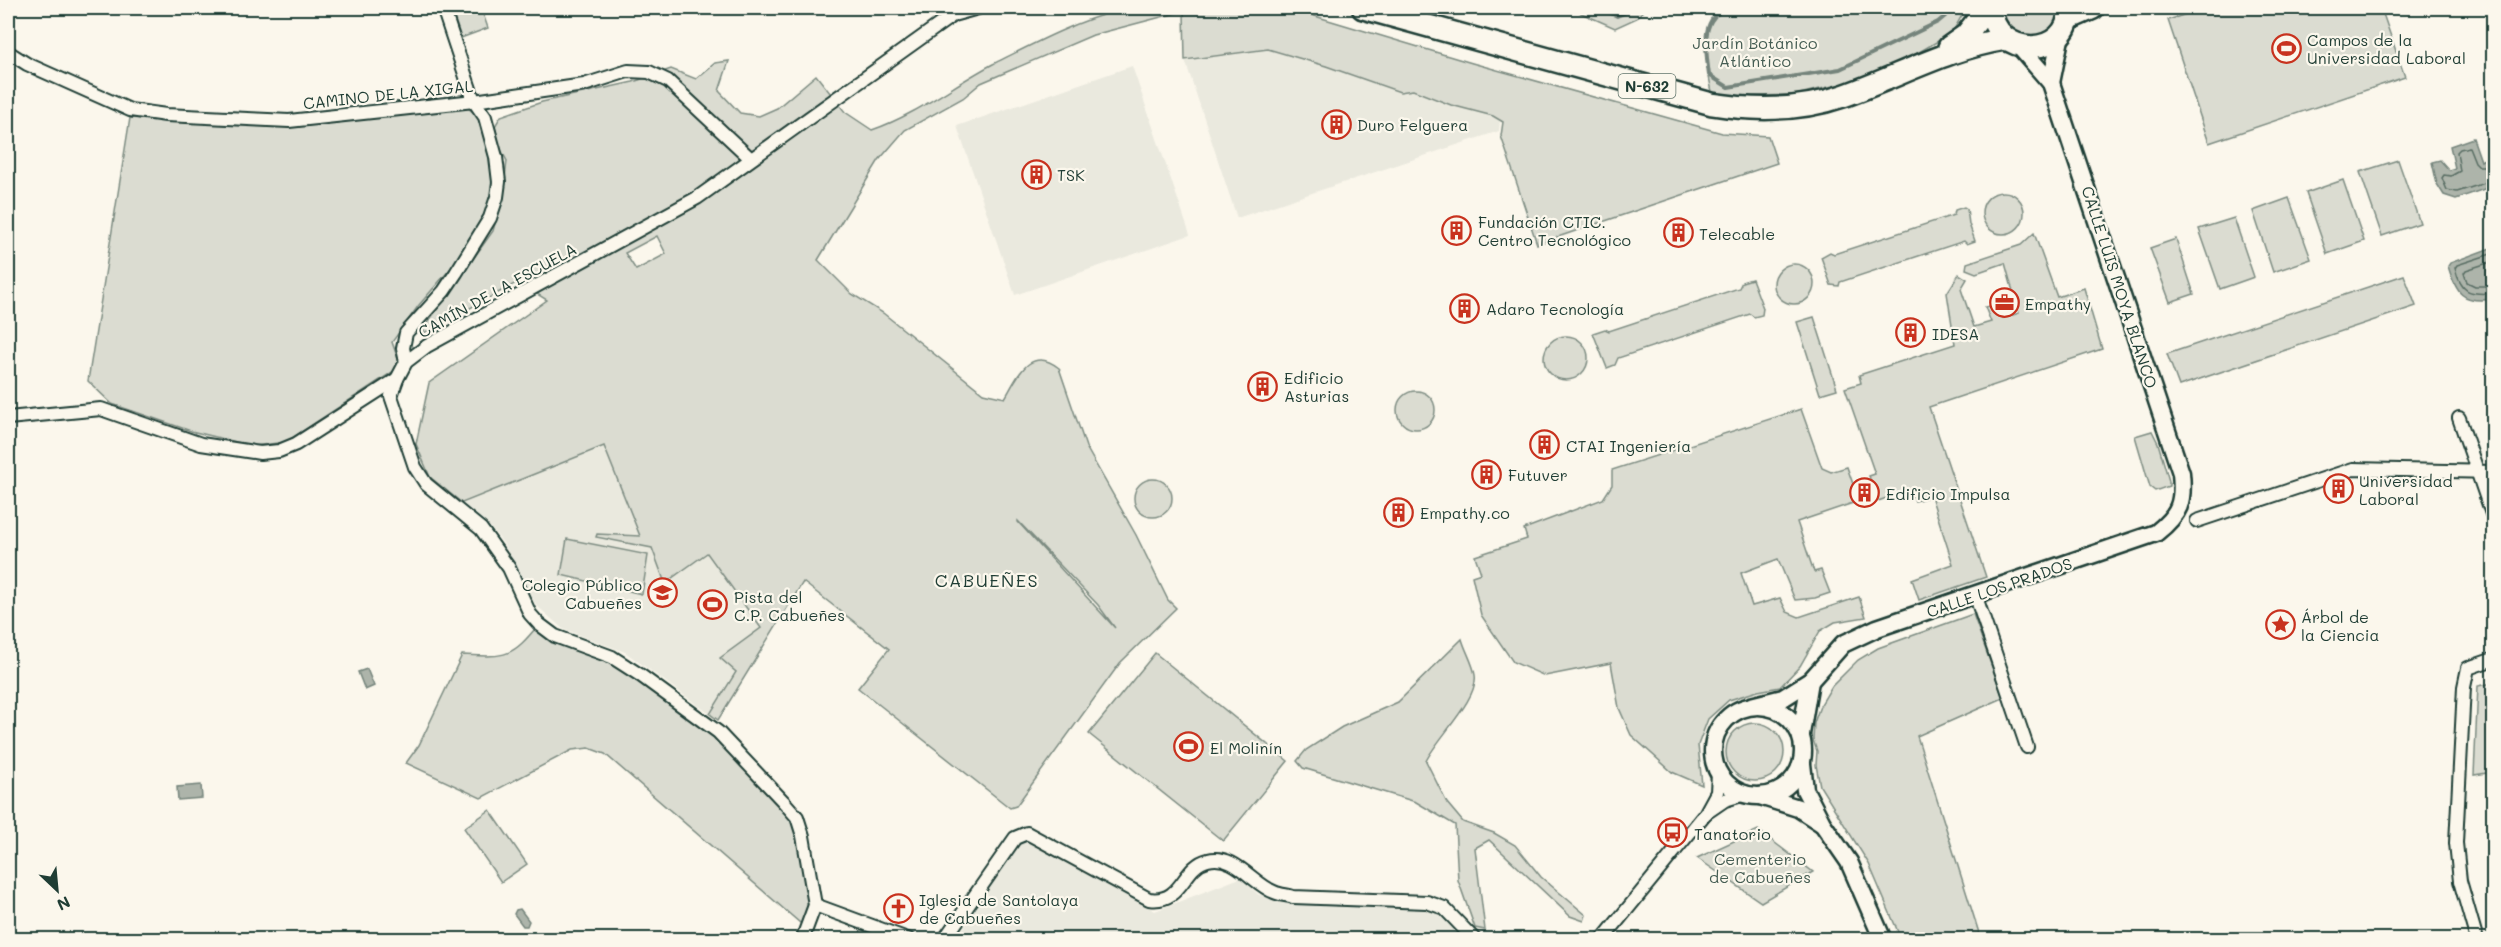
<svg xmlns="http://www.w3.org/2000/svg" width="2501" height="947" font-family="Mali,sans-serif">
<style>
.built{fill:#eae9de}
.green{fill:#dbdcd1;stroke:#7d8c82;stroke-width:1.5;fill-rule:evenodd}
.water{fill:#adb4aa;stroke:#74847b;stroke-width:1.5}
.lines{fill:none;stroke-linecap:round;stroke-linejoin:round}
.shore{stroke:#586d63;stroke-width:1.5}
.stream{stroke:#74847b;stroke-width:4}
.street-casing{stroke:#1f3d34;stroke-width:16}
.secondary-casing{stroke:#1f3d34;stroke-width:21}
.highway-casing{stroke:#1f3d34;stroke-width:26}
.street{stroke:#fbf7ec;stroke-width:12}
.secondary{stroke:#fbf7ec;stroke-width:16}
.highway{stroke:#fbf7ec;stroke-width:21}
.labels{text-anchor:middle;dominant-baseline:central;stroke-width:4.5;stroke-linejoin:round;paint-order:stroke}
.shield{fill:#fbf7ec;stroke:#61756b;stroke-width:1.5}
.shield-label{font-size:15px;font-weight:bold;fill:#1f3d34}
.poi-label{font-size:16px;fill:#1f3d34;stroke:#fbf7ec;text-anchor:start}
.park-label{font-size:16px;fill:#455d53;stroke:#fbf7ec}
.street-label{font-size:16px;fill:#1f3d34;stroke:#fbf7ec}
.neighbourhood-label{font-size:18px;letter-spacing:1.5px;fill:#1f3d34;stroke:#fbf7ec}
</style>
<rect width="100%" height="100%" fill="#fbf7ec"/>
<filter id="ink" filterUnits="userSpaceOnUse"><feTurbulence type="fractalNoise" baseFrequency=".0167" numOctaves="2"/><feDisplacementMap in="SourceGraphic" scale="12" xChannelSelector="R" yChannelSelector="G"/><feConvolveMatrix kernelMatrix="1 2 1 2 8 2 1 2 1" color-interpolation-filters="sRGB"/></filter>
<g filter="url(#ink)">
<g class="built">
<polygon points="1268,49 1326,66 1400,92 1413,90 1451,105 1493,116 1500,120 1499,131 1237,218 1185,60"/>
<polygon points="1132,66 1190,235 1015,295 957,126"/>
<polygon points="604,446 753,542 803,582 718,720 625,652 563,629 536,605 503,543 487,523 462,503"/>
<polygon points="1026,838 1155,911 1240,878 1259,895 1345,906 1425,907 1456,926 1464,939 956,940 1016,845"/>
</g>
<g class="green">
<polygon points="451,8 481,8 488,28 461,38"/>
<path d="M1158,8H1293L1316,16L1308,14L1472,63L1722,133L1768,136L1777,163L1537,244L1501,136L1503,122L1493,116L1451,105L1413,90L1400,92L1326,66L1268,49L1185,60L1184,11L1093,35L981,83L963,98L905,130L879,160L818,260L852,294L883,313L983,393L1005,398C1018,376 1030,345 1059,368L1086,447L1136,535L1168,600L1176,608L1120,663L1016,806L1010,808L858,688L889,649L803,582L718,720L710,714L736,672L720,658L761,628L707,553L665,583L652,548L596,537L597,534L640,536L604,446L462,503L430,477L416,444L429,383L547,300L518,282L424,333L423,329L493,231L503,194L507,161L498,144L495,126L501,116L542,102L633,82L671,69L696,79L715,63L729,61L719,91L740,113L759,116L777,108L816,75L845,112L872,130C916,115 953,85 993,64C1029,46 1078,20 1117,11C1130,8 1145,11 1158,8ZM657,236L666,254L636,270L625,253ZM1018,521L1098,605L1115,628L1018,522Z"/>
<polygon points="1575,8 1645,8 1637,18 1615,28 1581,13"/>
<path d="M1728,8H1966L1952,33L1914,55L1862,79L1795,95L1713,97C1708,70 1693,19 1728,8Z"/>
<polygon points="1991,8 2069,8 2067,26 2019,46"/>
<polygon points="2205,8 2381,8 2405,77 2209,143 2168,20"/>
<polygon points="468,108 482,120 491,167 493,198 458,260 419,305 392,342 399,362 394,371 286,442 253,446 191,431 112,404 88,381 130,118 274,127"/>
<polygon points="2398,160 2420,223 2382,236 2360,172"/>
<polygon points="2343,180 2364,241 2327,254 2306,193"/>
<circle cx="2003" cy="213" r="21"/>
<polygon points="2289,198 2311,259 2273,272 2253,211"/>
<polygon points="1964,207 1967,209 1969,224 1975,241 1967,244 1964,241 1840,282 1839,286 1831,285 1821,257 1830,252 1834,254 1954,215 1955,210"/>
<polygon points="2234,218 2254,277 2220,289 2199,229"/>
<polygon points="2034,233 2057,297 2084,288 2102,349 1929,407 1986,577 1919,600 1912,579 1953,564 1931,496 1915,501 1910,490 1878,501 1869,476 1875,474 1845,388 1861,383 1859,375 1955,344 1947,293 1959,274 1967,279 1961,289 1974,327 1991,322 1985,307 1996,305 2003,318 2019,313 2005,263 1976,273 1966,269 1967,263 2021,245"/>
<polygon points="2176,239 2194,294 2170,302 2150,248"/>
<circle cx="1794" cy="284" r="20"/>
<polygon points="2404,275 2416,306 2179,386 2167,354"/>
<polygon points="1752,279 1763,308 1762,315 1754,317 1750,314 1618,358 1615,365 1607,368 1593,333 1605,329 1609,331 1739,288 1742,282"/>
<polygon points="1814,317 1837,389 1820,394 1797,322"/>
<circle cx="1566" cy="358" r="22"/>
<circle cx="1416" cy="410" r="19"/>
<polygon points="1801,409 1822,468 1831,472 1847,467 1859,501 1797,522 1814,572 1821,570 1830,593 1815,598 1795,600 1778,559 1741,573 1752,606 1780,598 1787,612 1799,617 1859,597 1866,617 1835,622 1820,631 1800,666 1780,687 1758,691 1729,700 1708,719 1698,745 1702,785 1672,772 1631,735 1619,708 1611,663 1545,676 1513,662 1481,615 1472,576 1481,573 1475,556 1527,539 1524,529 1603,499 1612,485 1612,470"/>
<polygon points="2152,431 2158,443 2169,481 2169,486 2155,491 2150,487 2135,436"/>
<circle cx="1153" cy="498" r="19"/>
<polygon points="567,539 648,555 642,594 561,575"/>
<polygon points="1973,614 2003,698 1917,736 1979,933 1968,939 1901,939 1869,864 1820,786 1816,765 1817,751 1813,740 1814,723 1820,706 1832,686 1858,660 1878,648"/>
<path d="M539,624L612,657L718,732L797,817L811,892L807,929L605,754L589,748L572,750L481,798L406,763L419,745L462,655C505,657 511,659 539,624Z"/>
<path d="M1462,639C1465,650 1473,663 1475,675C1479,699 1437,738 1426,761L1447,803L1463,822L1494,833L1515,845L1541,877L1586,915L1584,921L1570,916L1489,840L1475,848L1485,930L1475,928L1458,880L1455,825L1416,802L1303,768L1297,761L1306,750L1342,727L1398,702Z"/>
<polygon points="1155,653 1288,761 1223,841 1089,734"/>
<polygon points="2493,683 2493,772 2474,775 2478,686"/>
<circle cx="1755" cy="752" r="29"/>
<polygon points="490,810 527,864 501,882 464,828"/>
<polygon points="1758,830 1813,872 1761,902 1697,858"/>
</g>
<g class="water">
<polygon points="2473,138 2481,161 2489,156 2488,145 2493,143 2493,186 2456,199 2444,195 2437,184 2432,162 2440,160 2449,170 2455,168 2450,146"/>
<path d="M2493,247V299C2462,304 2456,293 2448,266L2450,263Z"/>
<polygon points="367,669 374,686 365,690 358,672"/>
<polygon points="201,785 202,798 178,800 177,787"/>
<polygon points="520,909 529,921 527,926 523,926 514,914 516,910"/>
</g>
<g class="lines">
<g class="shore">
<polyline points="2494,160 2484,166 2479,166 2475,162 2469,147 2460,149 2457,152 2460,171 2451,176 2444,175 2442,178 2447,190 2457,192 2494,180"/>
<path d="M2494,253L2457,265L2455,268C2461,293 2469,295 2494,293"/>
<polyline points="2494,261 2466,270 2464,273 2467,282 2475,286 2494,286"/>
</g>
<g class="stream">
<polyline points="1600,8 1617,16 1636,8"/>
<path d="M1728,8C1699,17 1706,51 1709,75L1728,87L1840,69L1938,22L1955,8"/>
</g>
<defs>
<g id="street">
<polyline points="8,52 27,64 130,110 166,115 289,121 474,101 584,85 628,71 649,72 668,81 750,158"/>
<polyline points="406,362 403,348 406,333 444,291 456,273 490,218 497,197 499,182 496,157 485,117 474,101 443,8"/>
<polyline points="8,418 101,409 201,444 260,453 279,451 296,444 397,379"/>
<polyline points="2459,418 2492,514"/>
<polyline points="2197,521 2353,469 2494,472"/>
<polyline points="1975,594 2027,747"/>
<polyline points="1706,813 1725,800 1745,794"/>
<polyline points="815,905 803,836 797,817 783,801 718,732 640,675 612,657 555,636 539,624 530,614 509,568 481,529 426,484 415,467 391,396 397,379 406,362 427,346 697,198 953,15 978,8"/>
<polyline points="815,905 910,940"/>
<polyline points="802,940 815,905"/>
<path d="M941,940L946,937L1015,838L1027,833L1149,899C1183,904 1182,866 1208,860C1234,853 1253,884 1274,892C1280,895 1287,895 1293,897L1427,902L1444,908L1475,940"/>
<polyline points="1602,940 1705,814 1717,792 1718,773"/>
<polyline points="2477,940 2460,881 2456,843 2464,687 2468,668 2494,659"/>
</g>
<g id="secondary">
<polyline points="2051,83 2061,34"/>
<circle cx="1758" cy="751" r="45"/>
<path d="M1751,706L1783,698L1810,681L1843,644L1877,628L2156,533C2180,514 2184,502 2181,473L2051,83L2019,46"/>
<polyline points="1801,734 1810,681"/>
<polyline points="1802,764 1805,790 1822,823 1849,862 1883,940"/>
<polyline points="1760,796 1798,808 1821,823"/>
</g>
<g id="highway">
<path d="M1363,8L1712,104C1756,111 1800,111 1843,96C1898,77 1948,48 2006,39"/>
<path d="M1991,8C1994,60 2071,59 2069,8"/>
<polyline points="2070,18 2093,8"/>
<polyline points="1949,47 1966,35 1987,8"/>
</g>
</defs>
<use href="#street" class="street-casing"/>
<use href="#secondary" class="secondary-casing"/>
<use href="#highway" class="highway-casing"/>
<use href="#street" class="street"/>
<use href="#secondary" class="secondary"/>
<use href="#highway" class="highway"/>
</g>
</g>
<defs>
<symbol id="stadium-ring" viewBox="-11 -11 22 22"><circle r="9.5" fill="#fbf7ec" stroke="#c8321e" stroke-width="1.5"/><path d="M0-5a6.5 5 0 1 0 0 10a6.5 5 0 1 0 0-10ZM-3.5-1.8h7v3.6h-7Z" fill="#c8321e"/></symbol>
<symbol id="building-ring" viewBox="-11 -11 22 22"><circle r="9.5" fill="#fbf7ec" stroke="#c8321e" stroke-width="1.5"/><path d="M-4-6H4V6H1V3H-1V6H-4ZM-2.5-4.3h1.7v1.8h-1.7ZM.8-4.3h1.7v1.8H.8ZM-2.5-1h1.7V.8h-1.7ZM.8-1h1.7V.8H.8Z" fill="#c8321e"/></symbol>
<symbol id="office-ring" viewBox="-11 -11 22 22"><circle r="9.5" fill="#fbf7ec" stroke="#c8321e" stroke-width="1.5"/><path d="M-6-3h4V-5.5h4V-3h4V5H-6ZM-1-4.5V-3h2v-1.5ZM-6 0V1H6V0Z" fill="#c8321e"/></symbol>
<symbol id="school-ring" viewBox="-11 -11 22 22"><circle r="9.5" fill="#fbf7ec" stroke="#c8321e" stroke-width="1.5"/><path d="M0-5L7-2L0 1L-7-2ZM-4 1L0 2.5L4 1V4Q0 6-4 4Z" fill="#c8321e"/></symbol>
<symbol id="sight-ring" viewBox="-11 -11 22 22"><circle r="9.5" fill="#fbf7ec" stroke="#c8321e" stroke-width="1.5"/><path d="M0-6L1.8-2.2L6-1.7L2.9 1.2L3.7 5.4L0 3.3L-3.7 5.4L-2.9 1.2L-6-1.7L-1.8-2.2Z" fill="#c8321e"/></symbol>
<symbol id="bus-ring" viewBox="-11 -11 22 22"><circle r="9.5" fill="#fbf7ec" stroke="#c8321e" stroke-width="1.5"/><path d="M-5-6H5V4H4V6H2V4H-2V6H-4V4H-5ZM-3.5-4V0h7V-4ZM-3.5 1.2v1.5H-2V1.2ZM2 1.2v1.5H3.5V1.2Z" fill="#c8321e"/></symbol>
<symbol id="church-ring" viewBox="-11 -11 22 22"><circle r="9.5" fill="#fbf7ec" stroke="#c8321e" stroke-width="1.5"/><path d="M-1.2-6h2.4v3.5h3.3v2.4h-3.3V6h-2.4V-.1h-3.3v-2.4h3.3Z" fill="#c8321e"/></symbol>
</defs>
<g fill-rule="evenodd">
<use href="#stadium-ring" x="2270" y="32" width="33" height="33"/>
<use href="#building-ring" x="1320" y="108" width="33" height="33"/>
<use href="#building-ring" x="1020" y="158" width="33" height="33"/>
<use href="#building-ring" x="1440" y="214" width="33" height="33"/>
<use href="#building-ring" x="1662" y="216" width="33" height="33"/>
<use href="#office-ring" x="1988" y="286" width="33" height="33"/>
<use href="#building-ring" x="1448" y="292" width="33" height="33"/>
<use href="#building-ring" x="1894" y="316" width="33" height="33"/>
<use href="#building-ring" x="1246" y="370" width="33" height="33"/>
<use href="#building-ring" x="1528" y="428" width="33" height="33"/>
<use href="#building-ring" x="1470" y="458" width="33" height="33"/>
<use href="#building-ring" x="2322" y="472" width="33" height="33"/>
<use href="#building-ring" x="1848" y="476" width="33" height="33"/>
<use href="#building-ring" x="1382" y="496" width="33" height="33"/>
<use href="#school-ring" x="646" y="576" width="33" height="33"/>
<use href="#stadium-ring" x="696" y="588" width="33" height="33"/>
<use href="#sight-ring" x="2264" y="608" width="33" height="33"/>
<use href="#stadium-ring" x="1172" y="730" width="33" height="33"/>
<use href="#bus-ring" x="1656" y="816" width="33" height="33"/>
<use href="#church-ring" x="882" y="892" width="33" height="33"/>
</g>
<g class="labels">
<rect class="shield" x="1618.5" y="74" width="57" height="24" rx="4.5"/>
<g class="shield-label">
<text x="1647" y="86">N-632</text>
</g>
<g class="poi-label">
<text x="2307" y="39">Campos de la<tspan x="2307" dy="18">Universidad Laboral</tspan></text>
<text x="1357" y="124">Duro Felguera</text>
<text x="1057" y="174">TSK</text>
<text x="1478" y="221">Fundación CTIC.<tspan x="1478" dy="18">Centro Tecnológico</tspan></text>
<text x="1699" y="233">Telecable</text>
<text x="2025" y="303">Empathy</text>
<text x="1486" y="308">Adaro Tecnología</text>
<text x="1932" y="333">IDESA</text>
<text x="1284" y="377">Edificio<tspan x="1284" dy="18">Asturias</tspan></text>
<text x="1566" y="445">CTAI Ingeniería</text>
<text x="1508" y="474">Futuver</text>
<text x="2359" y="480">Universidad<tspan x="2359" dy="18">Laboral</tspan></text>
<text x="1886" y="493">Edificio Impulsa</text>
<text x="1420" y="512">Empathy.co</text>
<text x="642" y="584" text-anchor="end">Colegio Público<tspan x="642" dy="18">Cabueñes</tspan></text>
<text x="734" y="596">Pista del<tspan x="734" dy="18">C.P. Cabueñes</tspan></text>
<text x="2301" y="616">Árbol de<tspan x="2301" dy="18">la Ciencia</tspan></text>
<text x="1210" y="747">El Molinín</text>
<text x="1694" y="833">Tanatorio</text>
<text x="919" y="899">Iglesia de Santolaya<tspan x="919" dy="18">de Cabueñes</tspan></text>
</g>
<g class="park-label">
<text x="1755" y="42">Jardín Botánico<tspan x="1755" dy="18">Atlántico</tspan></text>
<text x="1760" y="858">Cementerio<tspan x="1760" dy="18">de Cabueñes</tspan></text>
</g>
<g class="street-label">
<text transform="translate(388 94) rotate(-6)">CAMINO DE LA XIGAL</text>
<text transform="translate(2120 287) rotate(72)">CALLE LUIS MOYA BLANCO</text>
<text transform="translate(497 290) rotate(-29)">CAMÍN DE LA ESCUELA</text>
<text transform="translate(1999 587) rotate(-19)">CALLE LOS PRADOS</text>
</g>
<g class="neighbourhood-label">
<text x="987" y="580">CABUEÑES</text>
</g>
</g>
<rect width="2501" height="947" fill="none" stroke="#fbf7ec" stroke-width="30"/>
<rect x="15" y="15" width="2471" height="917" fill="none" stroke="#1f3d34" stroke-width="2" filter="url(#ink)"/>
<g transform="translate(57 890) rotate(154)" stroke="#fbf7ec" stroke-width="4.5" paint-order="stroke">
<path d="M0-4.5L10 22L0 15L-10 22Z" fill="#1f3d34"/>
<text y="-9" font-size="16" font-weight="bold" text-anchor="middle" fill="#1f3d34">N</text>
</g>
</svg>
